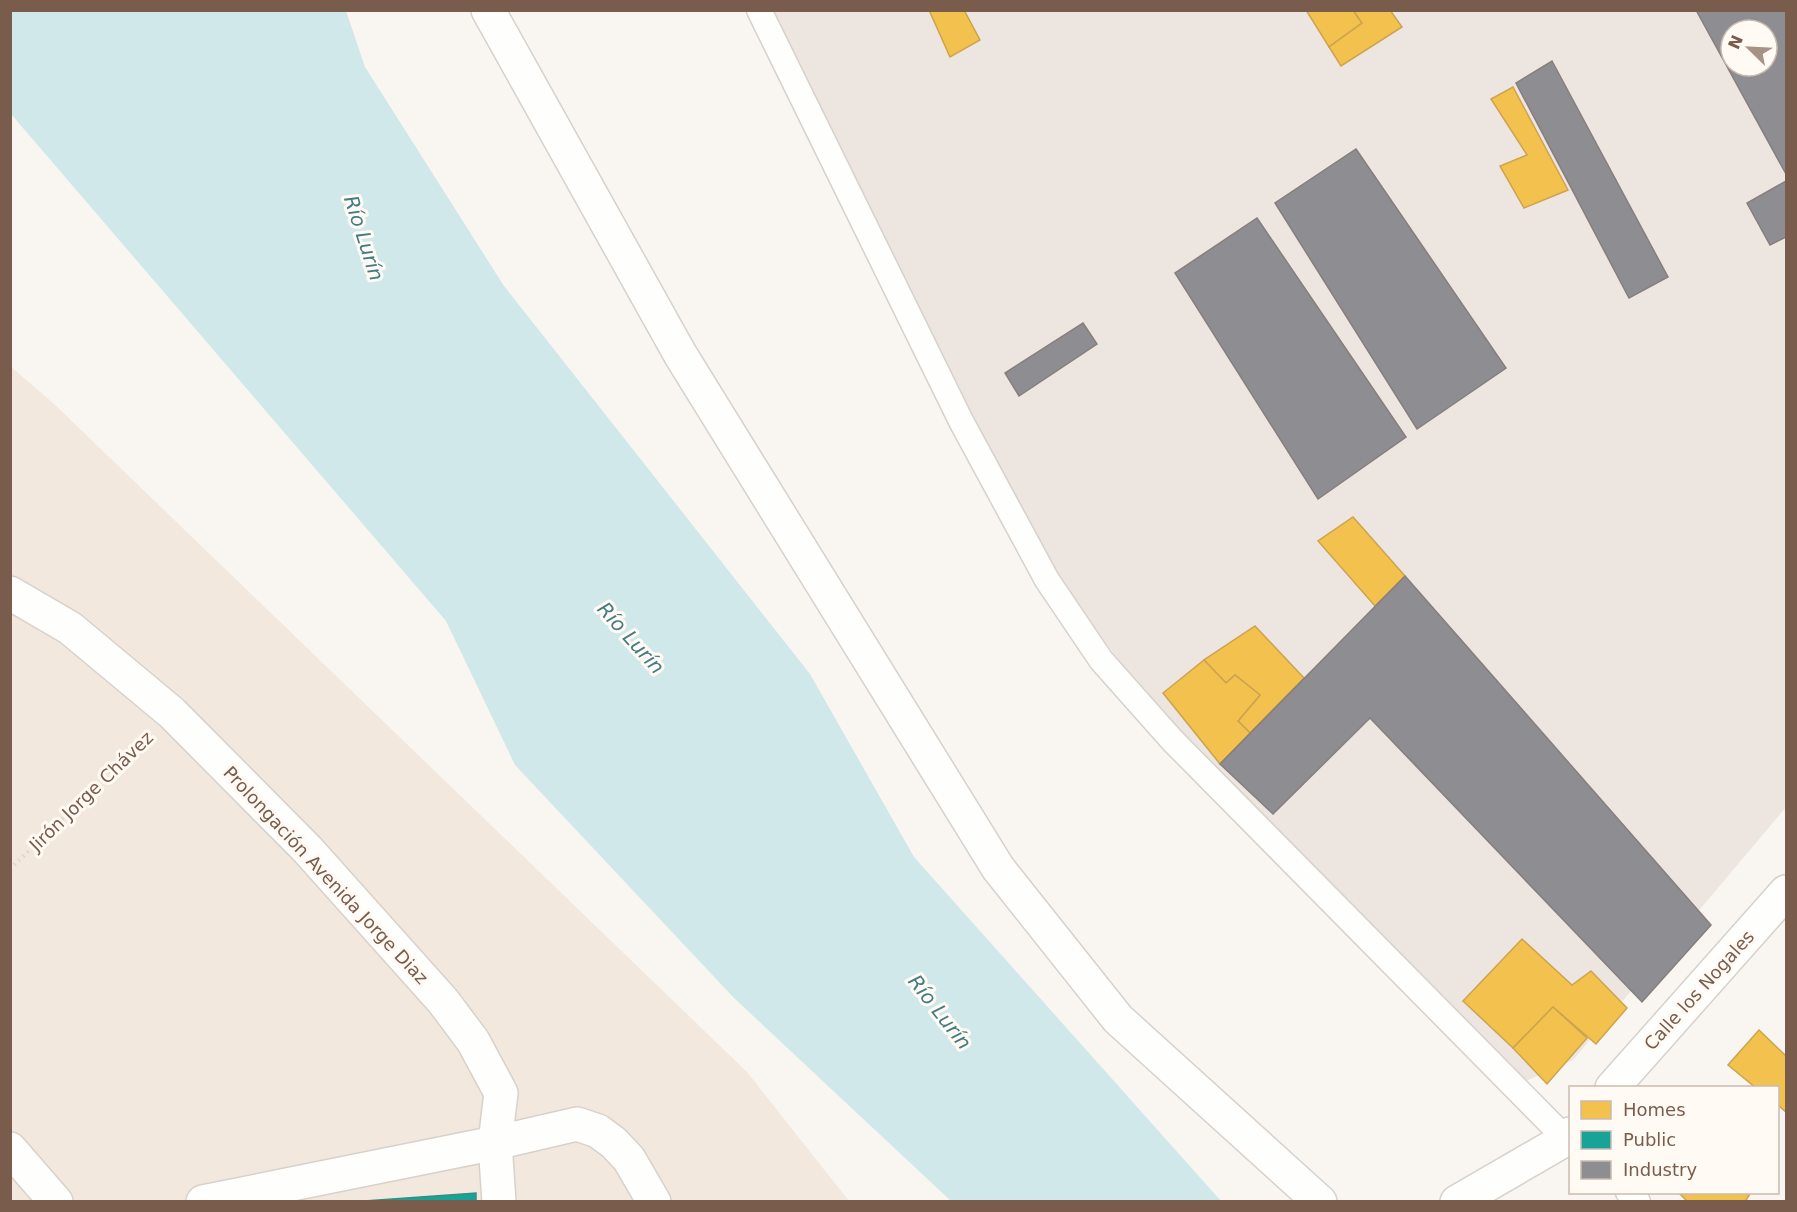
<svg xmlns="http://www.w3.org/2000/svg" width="1797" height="1212" font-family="'DejaVu Sans',sans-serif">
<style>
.residential{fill:#f2e8de}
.industrial{fill:#ede5e0;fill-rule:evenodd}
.water{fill:#d0e8ea}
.homes{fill:#f2c14e;stroke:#cea34e;stroke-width:1.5}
.public{fill:#17a398;stroke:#358e82;stroke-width:1.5}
.industry{fill:#8d8d92;stroke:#877e7d;stroke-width:1.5;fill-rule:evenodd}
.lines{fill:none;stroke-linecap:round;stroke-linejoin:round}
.lane-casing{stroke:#d7d1cb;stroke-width:27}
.street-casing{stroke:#d7d1cb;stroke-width:36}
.path{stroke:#dcd5d0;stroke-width:4;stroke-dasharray:1.5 4.5;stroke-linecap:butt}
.lane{stroke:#fefefd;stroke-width:24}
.street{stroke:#fefefd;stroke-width:33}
.labels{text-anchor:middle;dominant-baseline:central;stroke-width:6;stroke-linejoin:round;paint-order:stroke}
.street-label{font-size:18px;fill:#7a5c4d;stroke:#fffaf3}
.water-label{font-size:20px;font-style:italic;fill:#437c86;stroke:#fffaf3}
</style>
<rect width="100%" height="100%" fill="#f9f5f0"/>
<polygon class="residential" points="10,366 53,403 747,1072 849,1201 11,1201"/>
<path class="industrial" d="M757,11H1786V807L1573,1060L1513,1087L1158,714L1061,582ZM1731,30H1767V66H1731Z"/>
<polygon class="water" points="10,11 346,11 365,67 504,286 810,674 914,857 1221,1201 951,1201 734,998 515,765 446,621 11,114"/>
<g class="homes">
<polygon points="929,10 964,10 980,40 950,57"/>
<polygon points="1306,10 1353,10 1362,23 1329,47"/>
<polygon points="1353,10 1390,10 1402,27 1341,66 1329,47 1362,23"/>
<polygon points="1513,87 1568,190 1524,208 1500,166 1527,155 1491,99"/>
<polygon points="1353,517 1405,576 1375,606 1318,541"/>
<polygon points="1255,626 1304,678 1250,733 1238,721 1260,695 1235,675 1226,683 1204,660"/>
<polygon points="1204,660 1226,683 1235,675 1260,695 1238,721 1250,733 1220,764 1163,693"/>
<polygon points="1522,939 1572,985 1591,971 1627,1008 1596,1044 1553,1007 1513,1048 1463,1001"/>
<polygon points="1553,1007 1587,1038 1547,1084 1513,1048"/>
<polygon points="1759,1030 1786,1056 1786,1112 1778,1105 1778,1088 1756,1088 1728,1065"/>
<polygon points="1678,1192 1751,1192 1745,1202 1688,1202"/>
</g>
<polygon class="public" points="476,1193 476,1202 350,1202"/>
<g class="industry">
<path d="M1696,10H1786V174ZM1731,30H1767V66H1731Z"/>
<polygon points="1552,61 1668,277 1629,298 1516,83"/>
<polygon points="1356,149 1506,368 1417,429 1275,203"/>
<polygon points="1786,181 1786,237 1770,245 1747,203"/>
<polygon points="1257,218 1406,437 1318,499 1175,273"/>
<polygon points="1083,323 1097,344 1019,396 1005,373"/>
<polygon points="1405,576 1711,925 1642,1002 1370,718 1273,814 1220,764"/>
</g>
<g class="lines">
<defs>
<g id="lane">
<polyline points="759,10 961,421 1047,580 1101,660 1172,740 1570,1143"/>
<polyline points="1628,1192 1638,1202"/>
</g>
<g id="street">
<polyline points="488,10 680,354 998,868 1118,1019 1320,1202"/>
<polyline points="10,593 70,628 172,713 307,849 443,1001 473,1041 501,1093 495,1143 499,1202"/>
<polyline points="1612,1088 1786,892"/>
<polyline points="10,1149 56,1202"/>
<polyline points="203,1202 495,1143 577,1124 598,1131 614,1143 629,1159 654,1202"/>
<polyline points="1457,1202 1566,1139 1570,1134"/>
</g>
</defs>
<use href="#lane" class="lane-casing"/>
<use href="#street" class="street-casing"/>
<polyline class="path" points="10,869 142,743"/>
<use href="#lane" class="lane"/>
<use href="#street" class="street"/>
</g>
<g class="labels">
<g class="street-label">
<text transform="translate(91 791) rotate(-44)">Jirón Jorge Chávez</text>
<text transform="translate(326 875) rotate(47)">Prolongación Avenida Jorge Diaz</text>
<text transform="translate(1699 990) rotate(-48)">Calle los Nogales</text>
</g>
<g class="water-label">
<text transform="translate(364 238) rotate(72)">Río Lurín</text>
<text transform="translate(631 638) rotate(48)">Río Lurín</text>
<text transform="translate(940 1012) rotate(52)">Río Lurín</text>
</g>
</g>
<rect width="1797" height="1212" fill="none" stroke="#7a5c4d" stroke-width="24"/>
<rect x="1569" y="1086" width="210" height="108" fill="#fffaf3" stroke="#cabbb1" stroke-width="1.5"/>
<rect x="1581" y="1101" width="30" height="18" fill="#f2c14e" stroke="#cabbb1" stroke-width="1.5"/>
<text x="1623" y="1116" font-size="18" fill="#7a5c4d">Homes</text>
<rect x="1581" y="1131" width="30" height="18" fill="#17a398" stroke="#cabbb1" stroke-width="1.5"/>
<text x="1623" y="1146" font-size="18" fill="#7a5c4d">Public</text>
<rect x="1581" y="1161" width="30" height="18" fill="#8d8d92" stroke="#cabbb1" stroke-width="1.5"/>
<text x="1623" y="1176" font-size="18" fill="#7a5c4d">Industry</text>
<g transform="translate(1749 48) rotate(294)"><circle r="28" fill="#fffaf3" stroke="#cabbb1" stroke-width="1.5"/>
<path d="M0-4.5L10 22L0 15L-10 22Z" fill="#a69286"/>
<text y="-9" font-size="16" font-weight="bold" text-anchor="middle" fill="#7a5c4d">N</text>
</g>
</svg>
